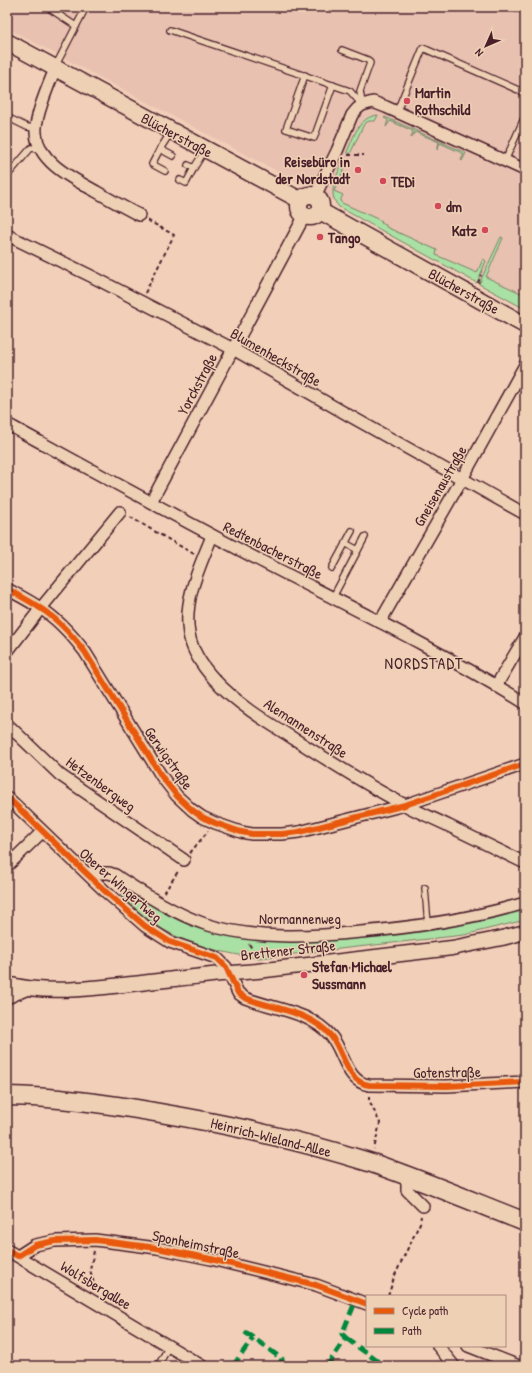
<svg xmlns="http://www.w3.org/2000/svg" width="532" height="1373" font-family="'Patrick Hand',sans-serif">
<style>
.built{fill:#e8c1b0}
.green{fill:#a9e0a3;stroke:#7a8067}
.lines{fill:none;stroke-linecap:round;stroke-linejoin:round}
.service-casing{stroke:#4a1f2b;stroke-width:8}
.minor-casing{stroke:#4a1f2b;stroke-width:14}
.tertiary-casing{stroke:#4a1f2b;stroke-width:17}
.secondary-casing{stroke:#4a1f2b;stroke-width:19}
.primary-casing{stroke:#4a1f2b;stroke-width:21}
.path{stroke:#4a1f2b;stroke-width:2;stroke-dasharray:4 3;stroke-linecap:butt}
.service{stroke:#eed1b5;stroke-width:5.5}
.minor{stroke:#eed1b5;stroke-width:11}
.tertiary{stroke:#eed1b5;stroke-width:14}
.secondary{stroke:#eed1b5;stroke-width:16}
.primary{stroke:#eed1b5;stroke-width:18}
.rail{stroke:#4a1f2b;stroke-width:3}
.quiet{stroke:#00873e;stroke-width:5;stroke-dasharray:10 5;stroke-linecap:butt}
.cycleway-casing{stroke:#eed1b5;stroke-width:8}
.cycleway{stroke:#e8590c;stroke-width:6}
.poi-dot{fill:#d1495b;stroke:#eed1b5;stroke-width:1.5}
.labels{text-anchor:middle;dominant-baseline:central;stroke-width:3;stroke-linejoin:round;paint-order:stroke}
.poi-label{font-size:15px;font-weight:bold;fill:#4a1f2b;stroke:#eed1b5;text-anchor:start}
.street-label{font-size:15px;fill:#4a1f2b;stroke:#eed1b5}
.neighbourhood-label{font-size:16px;letter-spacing:1px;fill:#4a1f2b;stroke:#eed1b5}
</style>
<rect width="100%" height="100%" fill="#f2cfb9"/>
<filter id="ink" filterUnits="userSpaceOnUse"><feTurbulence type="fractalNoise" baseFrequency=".025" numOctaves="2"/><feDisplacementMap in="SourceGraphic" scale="8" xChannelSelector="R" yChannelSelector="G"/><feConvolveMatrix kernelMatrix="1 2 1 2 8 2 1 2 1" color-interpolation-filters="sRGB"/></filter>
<g filter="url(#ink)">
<polygon class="built" points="7,7 525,7 525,304 434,256 320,194 7,28"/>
<g class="green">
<path d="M378,115L375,121H369L364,124L350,154L347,152C354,137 358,117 378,115Z"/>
<polygon points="385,117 466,153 462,161 461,160 464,154 440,143 437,150 439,142 415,132 411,138 413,131 390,121 386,127 388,120 384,118"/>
<path d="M344,160L348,161L334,191L343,195L340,201L342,203L382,221L381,223L386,225V227L437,250L436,255L477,273L483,259L486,261L477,283L339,207C326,193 337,175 344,160Z"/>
<polygon points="501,237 503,238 486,277 525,295 525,309 479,284"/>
<path d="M128,888L180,916L274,939L525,908V920L464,935L259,958C227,954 192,946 164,930C148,921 134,908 121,895Z"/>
</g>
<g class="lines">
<defs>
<g id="service">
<polyline points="47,7 76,26"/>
<polyline points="170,30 350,91 362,105"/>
<polyline points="342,50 368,60 370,63 360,91 362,104"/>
<polyline points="55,67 86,7"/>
<polyline points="305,75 286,129 314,138 333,85"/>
<polyline points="397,111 423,48 525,93"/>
<polyline points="7,117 27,127 36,128"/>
<polyline points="171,132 160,149 173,156"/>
<polyline points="160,149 152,164 165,171"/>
<polyline points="505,161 525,116"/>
<polyline points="188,165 194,168 205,150"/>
<polyline points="7,176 31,148 41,149"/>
<polyline points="180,180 186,183 194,168"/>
<polyline points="345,543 358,550"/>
<polyline points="332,568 352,531"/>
<polyline points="333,597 365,537"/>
<polyline points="425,888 428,924"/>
<polyline points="158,1366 169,1346"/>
</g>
<g id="minor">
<path d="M55,69C49,84 34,118 36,133C38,163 74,179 97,192C111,200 125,208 139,215"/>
<polyline points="315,196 337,151 352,115 357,109 362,105 373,102 386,107 525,170"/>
<polyline points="7,235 89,275 233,349 350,416 525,514"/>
<path d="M7,424C93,471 178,518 265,563C352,608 441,651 525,703"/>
<polyline points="151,502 305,215"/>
<path d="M212,536C200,566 183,600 189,634C192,651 203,667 214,679C237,704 267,722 296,740C332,763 368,786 405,805C420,813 435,819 449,826C474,838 500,851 525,863"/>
<path d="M7,589C18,595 30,601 40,608C58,619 72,635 85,652L162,777L177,796L192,810L202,817L215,823L241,832L252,834H282L299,832L405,805L525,764"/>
<polyline points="380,622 462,479 525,365"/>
<polyline points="7,652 41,608 120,512"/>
<polyline points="496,686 525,637"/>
<polyline points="7,724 60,775 184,860"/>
<path d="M7,797L106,892L145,926L170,942L217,958L226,967L238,993L245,998C273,1009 310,1011 331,1036C344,1051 346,1082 369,1085L447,1086L525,1082"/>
<polyline points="7,866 42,832"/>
<path d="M87,873H109L115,875C143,893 173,913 205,924C255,940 310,937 361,932C418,927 471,919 525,903"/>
<polyline points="7,998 28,989"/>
<polyline points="407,1176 407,1190 423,1206"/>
<polyline points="7,1250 202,1366"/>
<polyline points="18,1256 35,1245 55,1241 95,1240 157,1248 211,1259 316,1285 367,1304"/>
<polyline points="438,1346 454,1366"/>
<polyline points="468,1346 519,1366"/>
</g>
<path id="tertiary" d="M7,984C45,994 84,989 123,985C168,980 212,974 257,971L452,948L502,938L525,932"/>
<g id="secondary">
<polyline points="7,42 300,200"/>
<circle cx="310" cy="206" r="11"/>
<polyline points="320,211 525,325"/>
</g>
<path id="primary" d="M7,1096C58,1097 110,1104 160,1113C232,1125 303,1141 372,1163C424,1181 474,1202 525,1222"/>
</defs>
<use href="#service" class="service-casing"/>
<use href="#minor" class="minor-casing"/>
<use href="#tertiary" class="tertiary-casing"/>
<use href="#secondary" class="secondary-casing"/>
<use href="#primary" class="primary-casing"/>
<g class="path">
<polyline points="348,155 364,155"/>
<polyline points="478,283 481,275"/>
<polyline points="145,293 174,235 147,220"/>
<polyline points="130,517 194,554"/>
<polyline points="190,853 208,831"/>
<polyline points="164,893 179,870"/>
<polyline points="249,944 253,950 255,958"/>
<polyline points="369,1096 369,1100 380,1123 374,1149"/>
<polyline points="94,1251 90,1270 95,1287 94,1289"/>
<polyline points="388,1296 395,1275 420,1223 421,1216"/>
<polyline points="477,1366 483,1363"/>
</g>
<use href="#service" class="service"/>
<use href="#minor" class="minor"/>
<use href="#tertiary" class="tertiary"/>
<use href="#secondary" class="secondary"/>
<use href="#primary" class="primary"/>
<polyline class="rail" points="506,7 525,13"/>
<g class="quiet">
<polyline points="245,1332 282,1359 280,1363 284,1366"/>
<polyline points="346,1338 384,1366"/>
<polyline points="233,1366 253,1338"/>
<polyline points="327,1366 346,1338 342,1334 356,1300"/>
</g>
<defs>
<g id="cycleway">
<path d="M7,589C18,595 30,601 40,608C58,619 72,635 85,652L162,777L177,796L192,810L202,817L215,823L241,832L252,834H282L299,832L405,805L525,764"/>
<path d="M7,797L106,892L145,926L170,942L217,958L226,967L238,993L245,998C273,1009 310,1011 331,1036C344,1051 346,1082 369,1085L447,1086L525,1082"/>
<polyline points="7,1250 18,1256 35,1245 55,1241 95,1240 157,1248 211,1259 316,1285 367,1304"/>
</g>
</defs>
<use href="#cycleway" class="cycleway-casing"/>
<use href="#cycleway" class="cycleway"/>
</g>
</g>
<g class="poi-dot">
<circle cx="407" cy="101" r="4"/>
<circle cx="358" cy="170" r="4"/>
<circle cx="383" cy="181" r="4"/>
<circle cx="438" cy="206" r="4"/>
<circle cx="485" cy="230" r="4"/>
<circle cx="320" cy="237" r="4"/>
<circle cx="304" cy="975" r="4"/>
</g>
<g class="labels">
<g class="poi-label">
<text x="415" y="92">Martin<tspan x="415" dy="17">Rothschild</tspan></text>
<text x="350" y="161" text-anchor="end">Reisebüro in<tspan x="350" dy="17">der Nordstadt</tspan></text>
<text x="391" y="181">TEDi</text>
<text x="446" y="206">dm</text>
<text x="477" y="230" text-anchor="end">Katz</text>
<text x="328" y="237">Tango</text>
<text x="312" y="966">Stefan Michael<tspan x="312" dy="17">Sussmann</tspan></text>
</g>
<g class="street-label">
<text transform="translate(177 135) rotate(28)">Blücherstraße</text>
<text transform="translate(464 291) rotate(29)">Blücherstraße</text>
<text transform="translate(276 357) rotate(30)">Blumenheckstraße</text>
<text transform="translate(197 384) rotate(-62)">Yorckstraße</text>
<text transform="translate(440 486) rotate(-60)">Gneisenaustraße</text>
<text transform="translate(273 550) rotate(27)">Redtenbacherstraße</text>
<text transform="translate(306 728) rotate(33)">Alemannenstraße</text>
<text transform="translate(169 758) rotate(55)">Gerwigstraße</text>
<text transform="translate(101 784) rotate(36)">Hetzenbergweg</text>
<text transform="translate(121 885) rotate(41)">Oberer Wingertweg</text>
<text x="300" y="918">Normannenweg</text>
<text transform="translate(288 950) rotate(-6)">Brettener Straße</text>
<text transform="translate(447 1072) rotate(-1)">Gotenstraße</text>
<text transform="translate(271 1137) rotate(14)">Heinrich-Wieland-Allee</text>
<text transform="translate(196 1244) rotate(12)">Sponheimstraße</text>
<text transform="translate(96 1285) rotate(31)">Wolfsbergallee</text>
</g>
<g class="neighbourhood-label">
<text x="424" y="663">NORDSTADT</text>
</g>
</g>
<rect width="532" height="1373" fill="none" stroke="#eed1b5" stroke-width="24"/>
<rect x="12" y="12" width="508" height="1349" fill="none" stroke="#4a1f2b" stroke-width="1.5" filter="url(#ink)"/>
<rect x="366" y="1295" width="140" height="52" fill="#eed1b5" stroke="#ac8a7e"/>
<rect x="374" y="1308" width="20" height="6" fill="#e8590c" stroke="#ac8a7e"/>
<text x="402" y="1315" font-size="12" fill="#4a1f2b">Cycle path</text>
<rect x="374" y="1328" width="20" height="6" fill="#00873e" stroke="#ac8a7e"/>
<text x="402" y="1335" font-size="12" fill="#4a1f2b">Path</text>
<g transform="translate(486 46) rotate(225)" stroke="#eed1b5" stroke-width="3" paint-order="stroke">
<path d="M0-3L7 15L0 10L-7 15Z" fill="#4a1f2b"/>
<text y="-6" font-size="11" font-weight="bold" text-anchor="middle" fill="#4a1f2b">N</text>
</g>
</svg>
